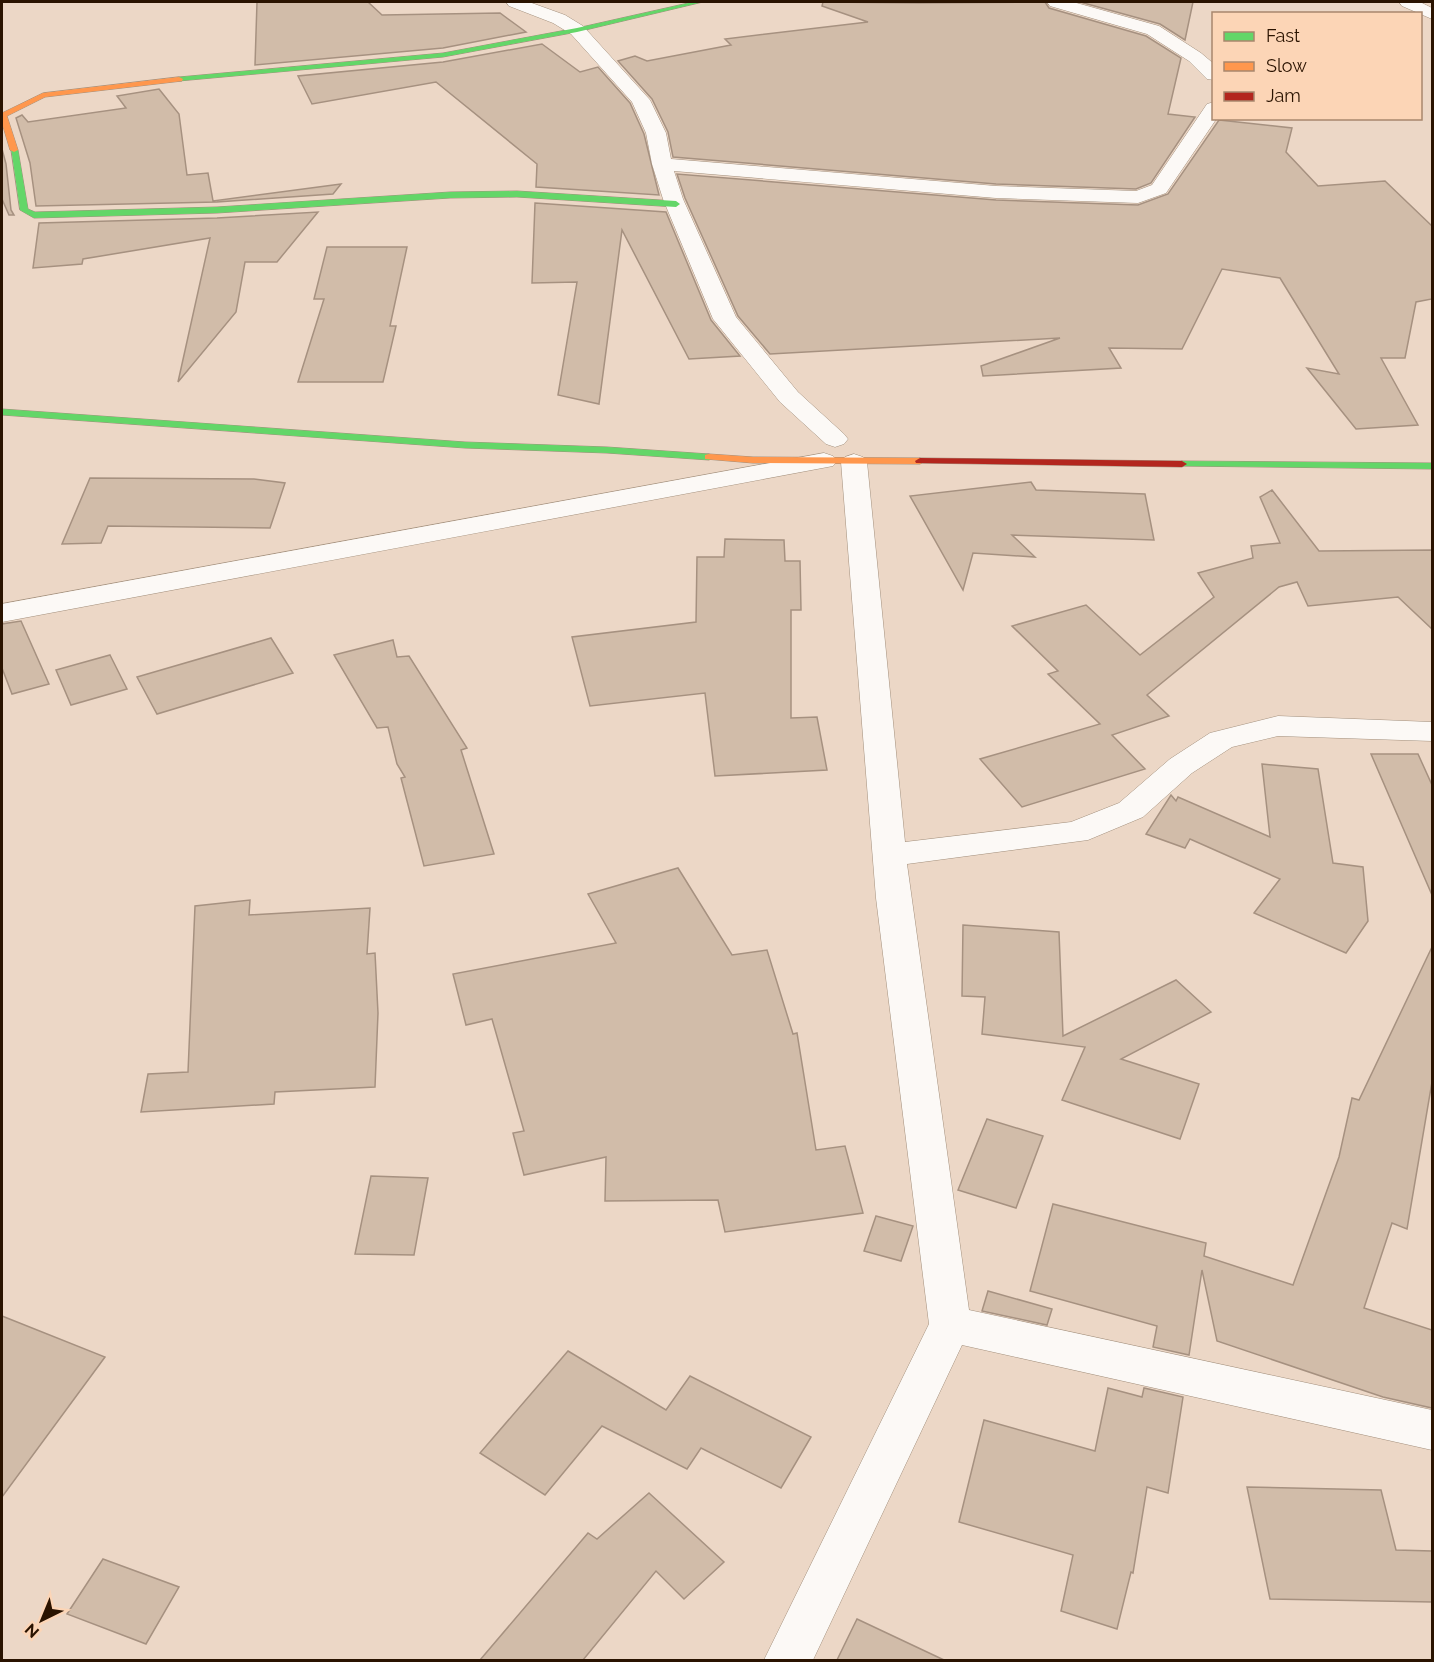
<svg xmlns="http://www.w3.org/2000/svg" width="1434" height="1662" font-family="Raleway,sans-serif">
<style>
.building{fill:#d1bca9;stroke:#a69180;stroke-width:1.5}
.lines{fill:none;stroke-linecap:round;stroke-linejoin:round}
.street-casing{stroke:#a3907d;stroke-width:1}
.fast-casing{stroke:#a3907d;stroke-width:1}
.slow-casing{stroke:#a3907d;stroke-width:1}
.jam-casing{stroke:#a3907d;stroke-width:1}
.street{fill:#fcf9f6;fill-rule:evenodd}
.fast{fill:#63d668;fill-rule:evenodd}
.slow{fill:#ff974d;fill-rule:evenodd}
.jam{fill:#b3261e;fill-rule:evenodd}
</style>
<rect width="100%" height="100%" fill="#ecd7c6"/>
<g class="building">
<polygon points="257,2 368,2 382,15 500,13 526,32 443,48 255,65"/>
<polygon points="823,2 919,3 1045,2 1049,8 1146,36 1181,58 1168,114 1195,117 1151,183 1136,189 996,184 673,157 668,132 652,99 618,61 635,56 647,61 731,45 725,39 868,22 822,6"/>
<polygon points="1080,2 1193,2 1185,40 1160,24"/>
<polygon points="542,44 580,72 598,67 630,103 644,134 659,195 536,187 537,164 436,82 312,104 298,76 443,62"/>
<polygon points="159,89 179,114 187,175 208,173 213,201 341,184 333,194 217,202 36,206 30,163 16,118 22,115 28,122 126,108 117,96"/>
<polygon points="1219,120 1292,128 1286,152 1318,186 1385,181 1432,226 1432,299 1416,302 1405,358 1381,358 1418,425 1356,429 1307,368 1339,374 1280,278 1222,269 1182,349 1109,348 1121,368 983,376 981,366 1060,338 770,354 738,316 685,198 677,174 996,200 1138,205 1168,194"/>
<polygon points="2,149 6,164 11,210 14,215 9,215 2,199"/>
<polygon points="535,203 666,212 711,320 740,356 689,359 622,230 599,404 558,395 577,282 532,283"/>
<polygon points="318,212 277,262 245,262 236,312 178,382 210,238 83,259 82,264 33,268 39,223 217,218"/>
<polygon points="327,247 407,247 390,326 396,326 383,382 298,382 324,299 314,299"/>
<polygon points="90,478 254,479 285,483 270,528 108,526 101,543 62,544"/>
<polygon points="1031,482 1036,490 1145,494 1154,540 1012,535 1035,557 973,553 963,590 910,496"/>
<polygon points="1272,490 1319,551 1432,550 1432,629 1398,597 1308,606 1297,582 1279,587 1147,695 1169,716 1112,735 1145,769 1022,807 980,759 1100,724 1048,674 1058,671 1012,626 1086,605 1140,655 1214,597 1198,573 1253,558 1251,546 1280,543 1260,497"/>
<polygon points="725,539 784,540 785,561 800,561 801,610 791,610 791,718 817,717 827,770 715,776 705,693 590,706 572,637 696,622 697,557 724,557"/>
<polygon points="21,621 49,684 12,694 2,668 2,624"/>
<polygon points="271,638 293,673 157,714 137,677"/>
<polygon points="393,640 397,657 409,656 467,748 461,750 494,854 424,866 401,778 405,777 397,764 388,727 377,728 334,655"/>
<polygon points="110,655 127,689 71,705 56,670"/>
<polygon points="1371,754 1418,754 1432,785 1432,895"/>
<polygon points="1262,764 1318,769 1333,863 1363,867 1368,921 1346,953 1254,913 1280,879 1190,839 1185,848 1146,834 1171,795 1176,801 1178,797 1270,837"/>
<polygon points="678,868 732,955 767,950 793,1034 797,1033 816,1150 845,1146 863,1213 725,1232 718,1200 605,1201 606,1157 524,1175 513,1133 524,1131 492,1019 466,1025 453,974 616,943 588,894"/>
<polygon points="250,900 249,915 370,908 367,954 375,953 378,1013 375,1087 275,1092 274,1104 141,1112 148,1074 188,1072 195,906"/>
<polygon points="963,925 1059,932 1063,1036 1176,980 1211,1012 1121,1059 1199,1084 1180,1139 1062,1100 1085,1047 982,1034 985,997 962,996"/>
<polygon points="1432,947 1432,1082 1407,1229 1392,1223 1364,1308 1432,1330 1432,1408 1383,1397 1217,1341 1202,1270 1189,1355 1153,1347 1157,1326 1030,1291 1053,1204 1206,1243 1204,1256 1293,1285 1339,1157 1352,1098 1359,1100"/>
<polygon points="987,1119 1043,1136 1016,1208 958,1190"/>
<polygon points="371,1176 428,1178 414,1255 355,1254"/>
<polygon points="876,1216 913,1226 901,1261 864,1251"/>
<polygon points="988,1291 1052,1309 1047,1325 982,1311"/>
<polygon points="2,1316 105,1357 2,1497"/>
<polygon points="568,1351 666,1410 690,1376 811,1437 781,1488 701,1448 687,1469 602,1426 545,1495 480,1453"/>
<polygon points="1108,1388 1142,1397 1144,1388 1183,1397 1168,1493 1147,1487 1133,1573 1131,1572 1117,1629 1061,1611 1073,1555 959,1522 984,1420 1095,1451"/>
<polygon points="1247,1487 1381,1490 1396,1550 1432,1551 1432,1602 1270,1599"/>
<polygon points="649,1493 724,1562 684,1599 656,1571 583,1660 480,1660 588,1533 597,1539"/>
<polygon points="103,1559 179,1587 146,1644 67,1614"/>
<polygon points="857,1619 944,1660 837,1660"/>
</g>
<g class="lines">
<defs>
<g id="street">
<polygon points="506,2 529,2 565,15 583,26 650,100 666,133 671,159 996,186 1136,191 1152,185 1207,104 1214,102 1214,118 1217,118 1166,193 1138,203 996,198 674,171 683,199 736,317 798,392 844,434 848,439 844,444 835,447 826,444 780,402 713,319 663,199 652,164 646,133 632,102 571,34 553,23 509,6"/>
<polygon points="1047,2 1073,2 1159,26 1201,53 1214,64 1214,80 1207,79 1189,61 1147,34 1050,6"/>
<polygon points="1399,2 1420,2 1432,8 1432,19 1402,6"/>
<polygon points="824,453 833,456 837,461 833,466 2,622 2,604"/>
<polygon points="854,454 863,457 867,462 905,842 1071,822 1119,803 1170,759 1210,733 1278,716 1432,722 1432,741 1278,736 1232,747 1192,773 1143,817 1088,840 907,864 969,1310 1432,1410 1432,1450 962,1345 813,1660 764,1660 929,1324 876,898 841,462 845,457"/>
</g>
<g id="fast">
<polygon points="693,2 703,2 577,32 443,57 179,81 175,79 179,77 443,53 577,28"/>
<polygon points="11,148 18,150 28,209 35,212 217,207 450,192 517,191 676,201 680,204 676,207 517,197 450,198 217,213 34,218 20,210"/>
<polygon points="2,409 465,442 607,447 709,454 714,457 709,460 607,453 465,448 2,415"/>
<polygon points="1182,461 1432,463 1432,469 1178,466 1177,464"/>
</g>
<g id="slow">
<polygon points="179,77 183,79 182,81 45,97 7,116 18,150 14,152 10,150 2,123 2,113 43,93"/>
<polygon points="709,454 753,457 920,458 925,461 920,464 753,463 705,459 705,455"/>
</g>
<polygon id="jam" points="920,458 1182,461 1187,464 1182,467 916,463 915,461"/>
</defs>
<use href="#street" class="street-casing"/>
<use href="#fast" class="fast-casing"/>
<use href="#slow" class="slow-casing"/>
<use href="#jam" class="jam-casing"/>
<use href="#street" class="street"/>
<use href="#fast" class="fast"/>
<use href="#slow" class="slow"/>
<use href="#jam" class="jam"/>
</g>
<rect width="1434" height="1662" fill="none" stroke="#2a1300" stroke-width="6"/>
<rect x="1212" y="12" width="210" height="108" fill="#fcd5b6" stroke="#a8876d" stroke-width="1.5"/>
<rect x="1224" y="32" width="30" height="9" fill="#63d668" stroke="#a8876d" stroke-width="1.5"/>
<text x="1266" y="42" font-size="18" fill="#2a1300">Fast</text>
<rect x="1224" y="62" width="30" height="9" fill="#ff974d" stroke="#a8876d" stroke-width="1.5"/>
<text x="1266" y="72" font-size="18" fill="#2a1300">Slow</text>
<rect x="1224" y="92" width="30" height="9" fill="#b3261e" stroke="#a8876d" stroke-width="1.5"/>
<text x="1266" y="102" font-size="18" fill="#2a1300">Jam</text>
<g transform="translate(42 1620) rotate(223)" stroke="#fcd5b6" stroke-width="4.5" paint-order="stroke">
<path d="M0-4.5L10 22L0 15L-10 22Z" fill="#2a1300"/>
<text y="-9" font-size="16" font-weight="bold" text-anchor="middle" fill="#2a1300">N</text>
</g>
</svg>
